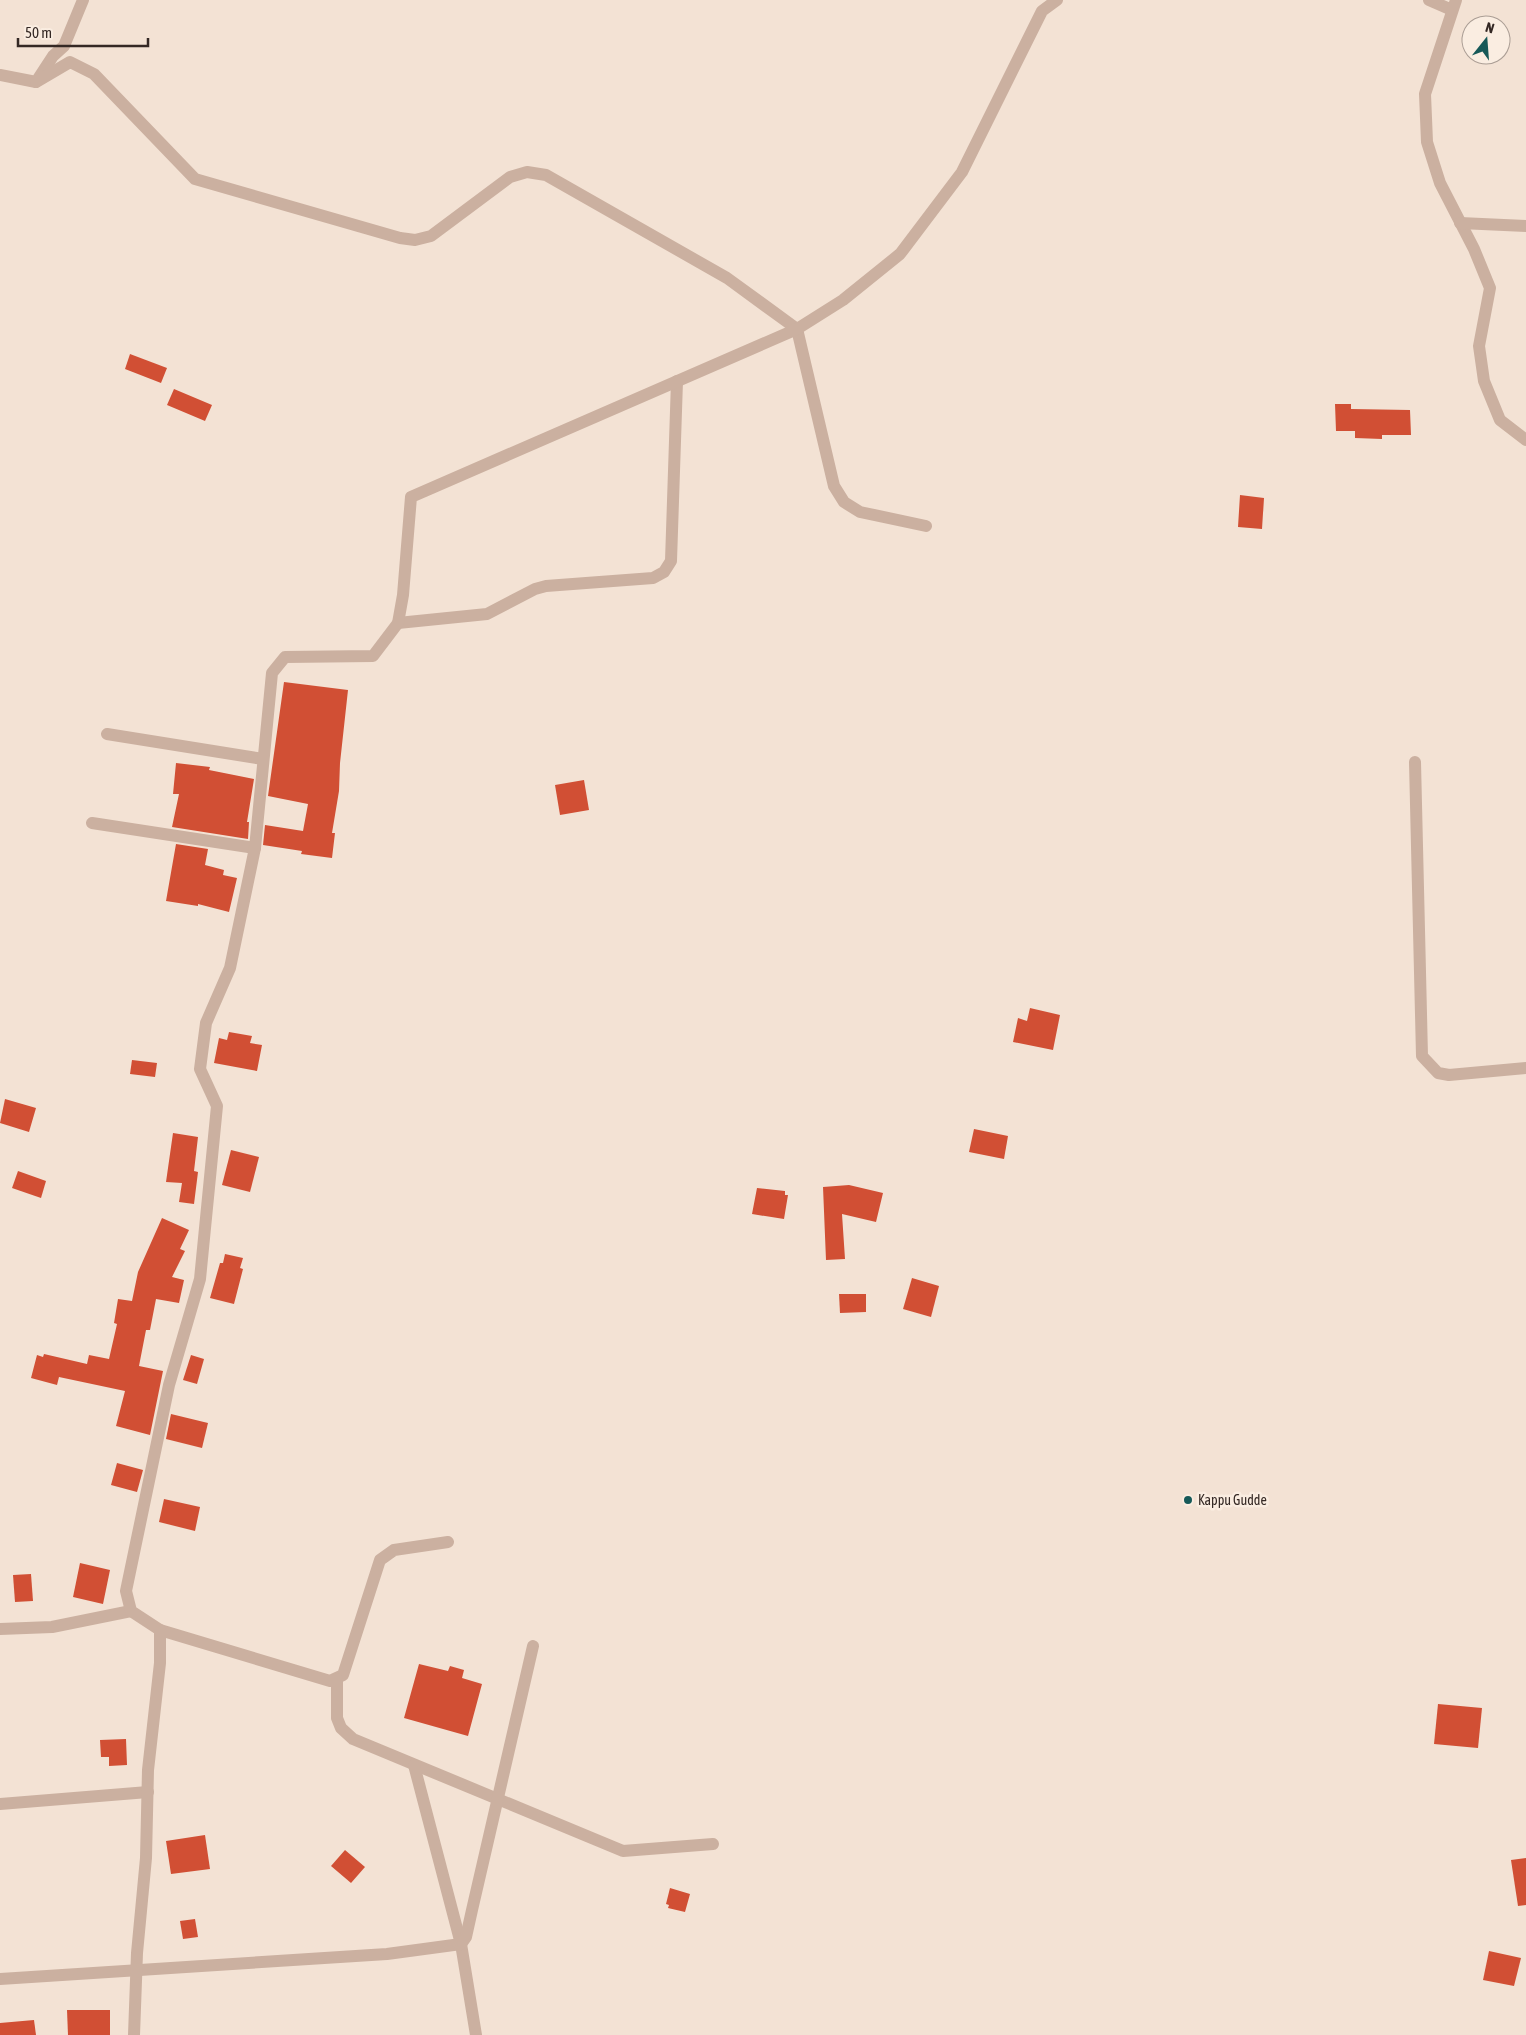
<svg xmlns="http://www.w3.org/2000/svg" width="1526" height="2035" font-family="'Asap Condensed',sans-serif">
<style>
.building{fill:#d14f34}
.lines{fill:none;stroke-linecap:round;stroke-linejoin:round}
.minor{stroke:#cbb0a0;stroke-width:12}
.poi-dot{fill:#165958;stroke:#faede1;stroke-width:2}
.labels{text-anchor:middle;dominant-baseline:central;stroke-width:5;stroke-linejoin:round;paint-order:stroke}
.poi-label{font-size:14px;fill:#342824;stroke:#faede1;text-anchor:start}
</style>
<rect width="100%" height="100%" fill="#f3e2d4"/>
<g class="building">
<polygon points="130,354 167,368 161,383 125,369"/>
<polygon points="174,389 212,405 205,421 167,405"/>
<polygon points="1335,404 1351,404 1351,409 1410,410 1411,435 1382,435 1382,439 1355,438 1355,431 1336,431"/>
<polygon points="1240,495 1264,498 1262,529 1238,527"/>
<polygon points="284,682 348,690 340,763 339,791 332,833 335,833 332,858 301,854 302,851 263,845 265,825 303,831 308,804 268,796"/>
<polygon points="176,763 210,767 209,770 254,779 247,822 249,822 248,839 172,827 179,794 173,794"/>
<polygon points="584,780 589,810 560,815 555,785"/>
<polygon points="176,844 208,849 205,865 224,870 223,875 237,878 229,912 198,904 198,906 166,901"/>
<polygon points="1030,1008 1060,1015 1053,1050 1013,1042 1018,1018 1027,1021"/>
<polygon points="229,1032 252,1036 250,1043 262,1045 257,1071 214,1063 219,1038 227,1040"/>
<polygon points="132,1060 157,1063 155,1077 130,1074"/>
<polygon points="5,1099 36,1108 29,1132 0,1123"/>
<polygon points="974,1129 1008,1136 1004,1159 969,1152"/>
<polygon points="173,1133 198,1137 194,1171 198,1172 194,1204 179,1202 182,1183 166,1182"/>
<polygon points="231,1150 259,1157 250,1192 222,1185"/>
<polygon points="18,1171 46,1181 41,1198 12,1188"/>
<polygon points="849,1185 883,1193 876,1222 842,1214 845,1259 826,1260 823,1187"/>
<polygon points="757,1188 785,1191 785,1195 788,1195 784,1219 752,1214"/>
<polygon points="162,1218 189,1230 180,1249 185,1251 172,1277 184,1280 179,1303 156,1299 150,1330 146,1330 139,1366 163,1371 150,1435 116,1426 125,1391 59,1377 57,1385 31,1378 37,1355 43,1357 44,1354 87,1364 89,1355 109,1359 117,1324 114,1323 118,1299 132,1301 138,1272"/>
<polygon points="225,1254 243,1258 240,1268 243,1269 234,1304 210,1298 220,1263 223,1263"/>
<polygon points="912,1278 939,1286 931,1317 903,1309"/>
<polygon points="839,1294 866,1294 866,1312 840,1313"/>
<polygon points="191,1355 204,1359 197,1384 183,1380"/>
<polygon points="171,1414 208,1423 202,1448 166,1439"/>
<polygon points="117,1463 143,1470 137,1492 111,1485"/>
<polygon points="164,1499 200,1507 195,1531 159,1522"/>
<polygon points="80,1563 110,1570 103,1604 73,1597"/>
<polygon points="31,1574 33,1601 15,1602 13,1575"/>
<polygon points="419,1664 448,1671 450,1666 464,1670 462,1678 482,1684 468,1736 404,1718"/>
<polygon points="1438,1704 1482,1708 1478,1748 1434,1744"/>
<polygon points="126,1739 127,1765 109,1766 109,1757 101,1757 100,1740"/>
<polygon points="205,1835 210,1869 171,1874 166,1841"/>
<polygon points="345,1850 365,1867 351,1883 331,1866"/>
<polygon points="1526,1858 1526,1905 1518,1906 1511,1860"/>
<polygon points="670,1888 690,1894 685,1912 668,1908 669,1905 666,1904"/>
<polygon points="195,1919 198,1937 183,1939 180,1921"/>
<polygon points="1489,1951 1521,1958 1514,1986 1483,1980"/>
<polygon points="67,2010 110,2010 110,2035 68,2035"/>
<polygon points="34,2020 36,2035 0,2035 0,2023"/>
</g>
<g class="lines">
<g class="minor">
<polyline points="1429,0 1452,10"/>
<polyline points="1456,0 1425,94 1427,142 1440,183 1474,249 1490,288 1479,346 1484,381 1500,420 1526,440"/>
<polyline points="0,75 36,82 53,56 64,46 83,0"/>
<polyline points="36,82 70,62 94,74 195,179 400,238 415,240 431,236 510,177 527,172 546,175 727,278 797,329 834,486 844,502 860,512 926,526"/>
<polyline points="1460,223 1526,226"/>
<polyline points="398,623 487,614 535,589 546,586 653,578 664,572 671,561 677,381"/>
<polyline points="107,734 263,759"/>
<polyline points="1415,762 1422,1056 1438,1073 1449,1075 1526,1068"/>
<polyline points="92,823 255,848"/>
<polyline points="0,1629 52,1627 131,1611"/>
<polyline points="160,1630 330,1681 343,1675 380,1560 394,1550 448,1542"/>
<polyline points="337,1679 337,1718 341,1728 353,1739 623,1851 713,1844"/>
<polyline points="414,1765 461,1944 476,2035"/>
<polyline points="0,1804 148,1792"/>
<polyline points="0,1979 387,1954 461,1944 466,1937 472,1910 533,1646"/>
<polyline points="134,2035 137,1953 146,1858 148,1770 160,1663 160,1630 131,1611 126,1591 169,1385 200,1279 217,1106 200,1069 206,1023 230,968 255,848 272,673 285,657 373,656 398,623 403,595 411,497 797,329 843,300 900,254 962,172 1042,11 1057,0"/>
</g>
</g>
<circle class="poi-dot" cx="1188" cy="1500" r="5"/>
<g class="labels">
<g class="poi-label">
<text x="1198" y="1500">Kappu Gudde</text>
</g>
</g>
<g transform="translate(1486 40) rotate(17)"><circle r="24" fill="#faede1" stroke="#ab9e95"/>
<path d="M0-4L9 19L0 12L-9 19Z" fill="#165958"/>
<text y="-8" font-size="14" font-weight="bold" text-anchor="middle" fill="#342824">N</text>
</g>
<path d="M18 38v8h130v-8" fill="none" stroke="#342824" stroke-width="2.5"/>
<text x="25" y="38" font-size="15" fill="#342824" stroke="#faede1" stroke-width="4" paint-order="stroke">50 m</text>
</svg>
